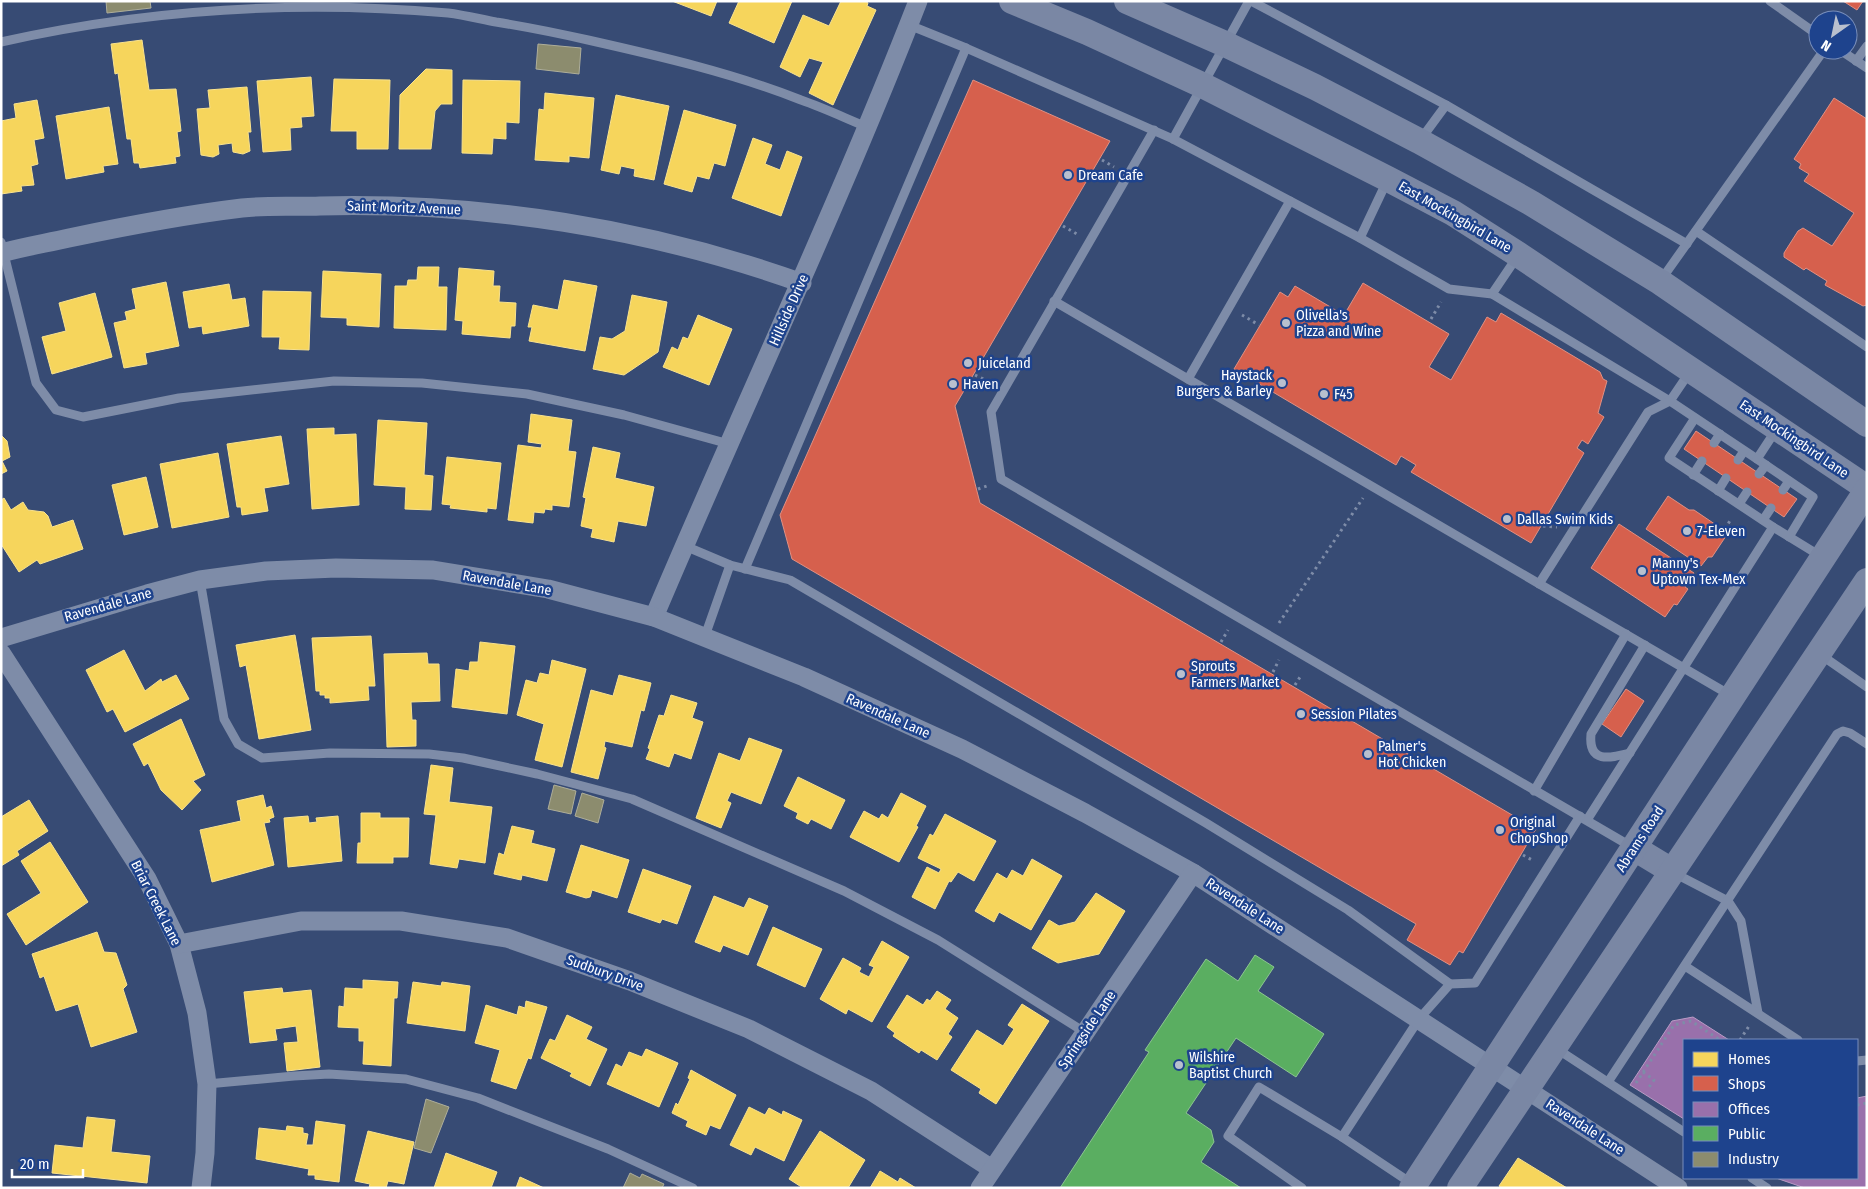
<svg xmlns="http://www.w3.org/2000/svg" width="1868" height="1189" font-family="'Fira Sans Condensed',sans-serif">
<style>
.homes{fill:#f6d55c;stroke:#f9e28d}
.shops{fill:#d6604d;stroke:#e29082}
.offices{fill:#9970ab;stroke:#b89bc4}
.public{fill:#5aae61;stroke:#8cc690}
.industry{fill:#8c8c6e;stroke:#aeae9a}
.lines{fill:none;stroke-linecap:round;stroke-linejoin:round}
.path{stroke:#7e8ca8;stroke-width:3;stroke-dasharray:2.5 4;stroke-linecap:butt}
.lane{stroke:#7e8ca8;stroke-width:9}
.street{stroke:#7e8ca8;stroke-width:19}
.secondary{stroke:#7a87a4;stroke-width:26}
.poi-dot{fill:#b9c0ce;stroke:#1e438d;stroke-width:2}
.labels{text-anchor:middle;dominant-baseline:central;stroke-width:5;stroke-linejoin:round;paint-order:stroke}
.poi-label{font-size:14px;fill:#fff;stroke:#1e438d;text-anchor:start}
.street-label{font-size:14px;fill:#fff;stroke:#1e438d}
</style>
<rect width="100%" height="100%" fill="#374b74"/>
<g class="homes">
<polygon points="672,1 717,1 711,16"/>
<polygon points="739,1 792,1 774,43 729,23"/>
<polygon points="841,1 865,1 868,3 867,6 876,10 833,105 809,93 823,62 809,58 800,77 780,67 803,15 829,26"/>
<polygon points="142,40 149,90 176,89 181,131 177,132 180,156 175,157 176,163 140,168 139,163 134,163 131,139 127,139 118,73 115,74 111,44"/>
<polygon points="426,69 452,70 452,104 441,104 435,111 431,149 399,149 400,95"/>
<polygon points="311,77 314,116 301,117 302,127 290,128 291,150 263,152 257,81"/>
<polygon points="334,79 390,80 388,149 357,149 357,131 331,131"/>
<polygon points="463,80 520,81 519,123 506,122 506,139 493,138 492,154 462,153"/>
<polygon points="247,87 251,132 248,132 250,151 243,154 233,152 232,143 218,145 219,154 213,157 201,155 197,109 210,108 208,90"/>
<polygon points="545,93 594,98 589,158 569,156 569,162 535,160 539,109 544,110"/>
<polygon points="616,95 669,106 654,180 634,176 635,169 621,166 619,174 601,170"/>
<polygon points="37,100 44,138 34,140 38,164 31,166 34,185 21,186 22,191 1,194 1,121 16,118 14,104"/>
<polygon points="109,107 118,164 103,166 104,172 66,179 56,116"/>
<polygon points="684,110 736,125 725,166 714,163 709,179 697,176 692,192 664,184"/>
<polygon points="753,138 772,145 765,164 780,170 787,151 802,157 781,216 732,198"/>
<polygon points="418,267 439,267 438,287 447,287 446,330 394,328 395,286 407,286 408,280 417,280"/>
<polygon points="459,268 494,271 493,286 500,286 499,302 516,303 515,326 511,326 510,338 462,334 463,321 455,320"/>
<polygon points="323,271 381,274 379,327 347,325 347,318 321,317"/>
<polygon points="564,280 597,286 585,351 529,341 532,327 528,327 533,305 558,310"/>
<polygon points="166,282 179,346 145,353 147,364 124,368 114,323 127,320 125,312 136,309 132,289"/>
<polygon points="229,284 232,300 245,298 249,326 203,334 202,326 189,328 183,292"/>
<polygon points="263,291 311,292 309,350 279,349 280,337 262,337"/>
<polygon points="95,293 112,357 52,374 42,337 66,331 59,303"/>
<polygon points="632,295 667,302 658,352 624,375 593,369 600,337 612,339 625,331"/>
<polygon points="698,315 732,329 709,385 663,367 672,347 678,350 683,337 688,339"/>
<polygon points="531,414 572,420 568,451 576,452 569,507 552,505 552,510 545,509 544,513 534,512 533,523 508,520 518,445 541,448 542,444 528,442"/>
<polygon points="378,420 427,423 424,475 433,476 431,510 405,509 406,487 374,485"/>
<polygon points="334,428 334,435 356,434 359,505 312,509 307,429"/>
<polygon points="1,435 7,441 10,457 2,461 7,471 1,474"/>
<polygon points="281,436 289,484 264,488 268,511 242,515 241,507 237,507 227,444"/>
<polygon points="593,447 620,453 615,478 654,487 646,526 618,521 614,542 591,537 593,529 581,526 586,498 583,497"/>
<polygon points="218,453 229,517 172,528 160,464"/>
<polygon points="447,457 501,463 496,509 487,508 487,512 450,508 451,505 442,504"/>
<polygon points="146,477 158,527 124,535 112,485"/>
<polygon points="4,498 11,510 23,502 28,510 44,512 48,516 52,527 73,520 83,549 40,564 37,560 19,572 1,544 1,500"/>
<polygon points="295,635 311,730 259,739 246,665 240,667 236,645"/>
<polygon points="371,636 375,686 368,686 369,700 330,703 330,698 325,698 325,695 320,695 320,691 316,691 312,638"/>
<polygon points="480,642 515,646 507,714 452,707 456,669 469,671 470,662 478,662"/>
<polygon points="124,650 145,691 161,679 162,682 176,675 189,699 125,732 113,709 107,712 86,670"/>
<polygon points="427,653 428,664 439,664 440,701 411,702 412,720 416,720 416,746 387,747 384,654"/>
<polygon points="552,660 586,669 562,767 535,760 544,724 517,715 526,680 537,683 540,673 549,675"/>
<polygon points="619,675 651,683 644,711 641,710 632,747 605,741 604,747 606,748 598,779 571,772 591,690 613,696"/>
<polygon points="671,695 697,703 692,718 703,722 691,759 674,753 669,767 646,759 650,749 648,748 659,715 664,716"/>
<polygon points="181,719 205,775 193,781 201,790 182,810 161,790 148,763 144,766 133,744"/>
<polygon points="749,738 782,750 761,804 731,792 727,801 731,803 721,828 696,818 719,753 740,761"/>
<polygon points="431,765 453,768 449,802 492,807 485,863 459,859 457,868 430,864 436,815 424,814"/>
<polygon points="798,777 845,800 831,829 811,819 808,824 796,818 798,813 784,806"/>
<polygon points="901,793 926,806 916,826 918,827 899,862 850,837 864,811 879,819 882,814 888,818"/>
<polygon points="263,795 266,808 271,806 274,817 269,819 270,822 264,823 274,865 212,882 200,830 241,821 237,801"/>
<polygon points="29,800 48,831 17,851 19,855 1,866 1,817"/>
<polygon points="361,813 380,813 380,818 409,818 408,857 393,857 393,863 357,863 358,843 361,843"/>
<polygon points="945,814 996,841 974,881 958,872 951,882 949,881 935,909 912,897 927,867 939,873 941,869 918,858 930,834 933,836"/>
<polygon points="308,816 309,823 317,822 316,818 338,816 342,861 288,867 284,818"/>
<polygon points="512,826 534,831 531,843 555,849 547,881 522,875 521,880 494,874 499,853 504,855"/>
<polygon points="50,842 88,902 26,945 7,914 41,893 21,861"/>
<polygon points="581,845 629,860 617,898 592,890 590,897 586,898 566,892"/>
<polygon points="1032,859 1062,876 1031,930 999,912 994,922 975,911 997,873 1007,879 1012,870 1023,876"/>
<polygon points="643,869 691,886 677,924 662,919 660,923 628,912"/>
<polygon points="1096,893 1125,911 1099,954 1058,963 1032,948 1049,920 1059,926 1075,922"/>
<polygon points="714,896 744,908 749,898 768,906 748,955 723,945 720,952 695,942"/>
<polygon points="773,927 822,949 805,987 757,965"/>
<polygon points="97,932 104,952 116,953 127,985 123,989 137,1032 91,1047 78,1004 56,1011 44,976 40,978 32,954"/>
<polygon points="882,941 909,957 872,1022 848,1009 846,1014 820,999 843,958 861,968 859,972 869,977 874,967 869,965"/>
<polygon points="363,980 398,982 397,998 394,998 391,1066 363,1064 364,1041 359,1041 359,1028 338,1027 339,1006 344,1007 345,988 363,989"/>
<polygon points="413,982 441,986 442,982 470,986 465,1031 407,1023"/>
<polygon points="282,988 283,993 311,990 320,1067 287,1071 284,1043 298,1042 296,1026 275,1029 277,1040 250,1043 244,992"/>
<polygon points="937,991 951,1000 945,1009 958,1018 948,1034 952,1037 937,1060 921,1050 919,1053 893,1036 895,1033 887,1027 907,995 923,1005 927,999 930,1001"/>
<polygon points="526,1001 547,1007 531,1059 528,1058 516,1089 491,1081 500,1050 475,1043 486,1005 517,1015 519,1006 525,1008"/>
<polygon points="1022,1004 1049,1021 996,1104 979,1093 981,1089 951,1070 977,1030 1003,1046 1014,1029 1008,1025"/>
<polygon points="567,1015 592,1027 586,1039 607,1049 590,1086 570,1076 572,1073 541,1058 550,1039 555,1041"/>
<polygon points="646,1049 678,1063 659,1107 607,1084 616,1064 622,1067 629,1052 642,1057"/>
<polygon points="691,1070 736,1095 720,1129 710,1125 706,1135 686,1126 688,1121 672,1113 676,1103 678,1105 690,1079 688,1078"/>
<polygon points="749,1107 765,1115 769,1108 782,1115 783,1111 802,1120 784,1161 755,1147 751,1155 730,1145"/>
<polygon points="87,1117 115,1120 111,1152 150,1156 147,1183 52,1173 55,1145 83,1148"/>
<polygon points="316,1121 345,1125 339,1182 315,1179 315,1175 308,1175 309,1169 256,1159 259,1128 286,1131 287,1126 303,1128 303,1133 308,1134 306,1145 313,1145"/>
<polygon points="368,1131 414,1142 404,1184 388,1181 386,1188 369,1188 370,1184 355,1181"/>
<polygon points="820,1131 865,1160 848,1188 803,1188 789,1179"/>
<polygon points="446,1153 497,1172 491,1188 434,1188"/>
<polygon points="1518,1158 1567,1188 1502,1188 1499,1186"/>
<polygon points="880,1171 898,1182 900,1178 916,1188 870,1188"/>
<polygon points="520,1177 544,1188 516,1188"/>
</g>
<g class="shops">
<polygon points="1843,1 1863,1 1857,10"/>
<polygon points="973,80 1110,141 955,406 980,503 1536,829 1463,953 1459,951 1450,965 1407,940 1416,924 792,559 780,515"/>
<polygon points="1834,98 1867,119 1867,305 1863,306 1825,285 1827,281 1806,268 1804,270 1784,257 1784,253 1798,231 1803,228 1832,246 1854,213 1804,181 1809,174 1799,168 1801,164 1794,159"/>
<polygon points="1363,283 1449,334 1429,367 1451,380 1487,317 1496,322 1501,313 1600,372 1603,379 1607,381 1598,413 1604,417 1588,444 1582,440 1577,448 1584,453 1531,543 1411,472 1416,465 1401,456 1396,465 1234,369 1280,292 1288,297 1295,286 1344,315"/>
<polygon points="1696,431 1797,499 1784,517 1684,449"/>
<polygon points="1668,496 1689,510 1694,510 1728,533 1712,557 1708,557 1701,566 1646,529"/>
<polygon points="1619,524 1694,573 1685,587 1688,589 1677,605 1674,604 1665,617 1591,568"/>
<polygon points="1626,689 1644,701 1621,737 1602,724"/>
</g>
<g class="offices">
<polygon points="1693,1017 1729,1040 1684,1040 1684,1119 1630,1085 1672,1021"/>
<polygon points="1867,1096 1867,1188 1805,1188 1776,1178 1857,1178 1857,1098"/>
</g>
<polygon class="public" points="1255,955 1274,967 1258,991 1324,1034 1296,1077 1236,1038 1186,1113 1211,1130 1214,1142 1201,1162 1241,1188 1060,1188 1149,1052 1145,1050 1206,959 1238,981"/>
<g class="industry">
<polygon points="106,1 150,1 151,8 107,13"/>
<polygon points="538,44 581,48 579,74 536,69"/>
<polygon points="554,785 576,791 571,814 548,809"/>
<polygon points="582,793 604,800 598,823 575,816"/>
<polygon points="426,1099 449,1107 431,1153 414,1148"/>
<polygon points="630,1173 640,1178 642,1174 664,1184 662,1188 623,1188"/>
</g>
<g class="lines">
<g class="path">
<polyline points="1102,160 1114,167"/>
<polyline points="1063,226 1077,234"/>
<polyline points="1242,315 1259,325"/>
<polyline points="1431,319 1441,302"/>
<polyline points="975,375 990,382"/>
<polyline points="978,489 987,486"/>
<polyline points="1543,526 1557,527"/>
<polyline points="1725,529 1731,519"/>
<polyline points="1279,623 1363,498"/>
<polyline points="1221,642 1228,630"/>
<polyline points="1273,672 1279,660"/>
<polyline points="1295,685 1302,674"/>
<polyline points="1523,855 1534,861"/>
<polyline points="1740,1040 1749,1026"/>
<polyline points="1643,1072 1654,1080 1647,1090"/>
<polyline points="1636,1083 1674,1025 1691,1021 1720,1040"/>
<polyline points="1857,1105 1867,1103"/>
</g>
<g class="lane">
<polyline points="1251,1 1446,105 1687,244"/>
<polyline points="1770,1 1818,35"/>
<polyline points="909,25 966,48 1173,139 1360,238 1449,289 1492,294 1670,401 1757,459 1776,430"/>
<path d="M1,42C148,9 298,0 448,13C464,15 480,19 496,22C527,27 557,33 588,40C659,56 733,73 801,100C824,108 845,118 867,127"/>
<polyline points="1840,50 1867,68"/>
<polyline points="1856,61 1867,46"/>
<polyline points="1154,130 991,412 1001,479 1632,847"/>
<polyline points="1173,139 1249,1"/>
<polyline points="1421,139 1446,105"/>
<polyline points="1696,231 1867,347"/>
<polyline points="1360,238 1387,181"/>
<polyline points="1,242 36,383 56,410 83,417 179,398 334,381 422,383 527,394 624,415 729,444"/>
<polyline points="1661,280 1824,50"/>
<polyline points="1492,294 1517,257"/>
<polyline points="1054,301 1730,695"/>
<polyline points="1188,379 1290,201"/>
<polyline points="1714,443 1720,434"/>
<polyline points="1757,459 1813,497 1789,537"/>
<polyline points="1738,460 1744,451"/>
<polyline points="1759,474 1766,465"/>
<polyline points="1693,475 1702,461"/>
<polyline points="1783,490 1789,481"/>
<polyline points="1718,491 1726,478"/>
<polyline points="1739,504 1747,492"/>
<polyline points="1763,520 1771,508"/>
<polyline points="1773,527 1822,557"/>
<polyline points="685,546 730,565 790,580 1206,823 1348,910 1450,984"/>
<polyline points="745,569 966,48"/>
<polyline points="200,580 224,719 238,744 262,758 330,753 429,754 463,758 537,774 632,799 844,891 938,940 1086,1033"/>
<polyline points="1539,584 1648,412 1670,401 1689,373"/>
<polyline points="705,636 730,565"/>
<polyline points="1821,655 1867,687"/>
<path d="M1630,753C1610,758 1588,764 1591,734L1645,645"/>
<polyline points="1534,791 1626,634"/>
<polyline points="1587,820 1773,527 1669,458 1695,418"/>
<polyline points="1674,873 1728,901 1741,921 1758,1013"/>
<polyline points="1685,966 1798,1040"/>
<polyline points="1557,1049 1684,1132"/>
<polyline points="1857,1061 1867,1060"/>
<polyline points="1608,1082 1837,734 1843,731 1850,733 1867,744"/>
<polyline points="207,1084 294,1076 329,1074 406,1079 478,1098 608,1149 693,1188"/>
<polyline points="1342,1137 1419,1019 1450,984 1475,983 1580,816"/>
<polyline points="1752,1178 1767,1188"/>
<polyline points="1302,1188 1228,1136 1259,1087 1342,1137 1411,1183"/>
</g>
<g class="street">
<path d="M1,253C23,247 47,243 69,238C126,226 184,215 242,208C268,205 294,207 320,206C483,202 648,228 802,283"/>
<path d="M654,617C741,411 837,209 918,1"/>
<polyline points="1,638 147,594 200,580 266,571 336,568 433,570 548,589 654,617 804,677 962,749 1085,813 1193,873 1678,1188"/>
<polyline points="1,653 147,879 179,944 197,1013 207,1084 205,1153 201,1188"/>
<polyline points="179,944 301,921 401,921 507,938 630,981 749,1029 871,1091 992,1169"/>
<polyline points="980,1188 1193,873"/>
</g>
<g class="secondary">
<polyline points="1012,1 1087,32 1202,85 1388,179 1453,213 1519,255 1867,488"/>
<polyline points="1127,1 1225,44 1315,87 1419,141 1531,203 1660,282 1867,424"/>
<polyline points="1634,848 1672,871"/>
<polyline points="1412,1188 1867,490"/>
<polyline points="1460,1188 1867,581"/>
</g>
</g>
<g class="poi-dot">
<circle cx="1068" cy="175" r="5"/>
<circle cx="1286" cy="323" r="5"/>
<circle cx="968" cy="363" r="5"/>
<circle cx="1282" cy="383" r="5"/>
<circle cx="953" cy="384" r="5"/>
<circle cx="1324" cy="394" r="5"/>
<circle cx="1507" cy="519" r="5"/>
<circle cx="1687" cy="531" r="5"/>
<circle cx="1642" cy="571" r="5"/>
<circle cx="1181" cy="674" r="5"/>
<circle cx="1301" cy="714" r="5"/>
<circle cx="1368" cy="754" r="5"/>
<circle cx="1500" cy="830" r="5"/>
<circle cx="1179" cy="1065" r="5"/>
</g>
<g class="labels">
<g class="poi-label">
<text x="1078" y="175">Dream Cafe</text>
<text x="1296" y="315">Olivella's<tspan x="1296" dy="16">Pizza and Wine</tspan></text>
<text x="978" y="363">Juiceland</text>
<text x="1272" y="375" text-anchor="end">Haystack<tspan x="1272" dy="16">Burgers &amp; Barley</tspan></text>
<text x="963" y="384">Haven</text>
<text x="1334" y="394">F45</text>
<text x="1517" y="519">Dallas Swim Kids</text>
<text x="1697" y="531">7-Eleven</text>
<text x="1652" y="563">Manny's<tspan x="1652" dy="16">Uptown Tex-Mex</tspan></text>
<text x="1191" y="666">Sprouts<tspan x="1191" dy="16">Farmers Market</tspan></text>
<text x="1311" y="714">Session Pilates</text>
<text x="1378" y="746">Palmer's<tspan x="1378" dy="16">Hot Chicken</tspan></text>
<text x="1510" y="822">Original<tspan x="1510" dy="16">ChopShop</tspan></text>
<text x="1189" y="1057">Wilshire<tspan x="1189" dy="16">Baptist Church</tspan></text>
</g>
<g class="street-label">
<text transform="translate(404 208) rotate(2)">Saint Moritz Avenue</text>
<text transform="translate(1455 217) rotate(30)">East Mockingbird Lane</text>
<text transform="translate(789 310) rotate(-66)">Hillside Drive</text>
<text transform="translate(1794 439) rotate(34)">East Mockingbird Lane</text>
<text transform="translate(507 583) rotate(10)">Ravendale Lane</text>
<text transform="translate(108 605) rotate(-16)">Ravendale Lane</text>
<text transform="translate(888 716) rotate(24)">Ravendale Lane</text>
<text transform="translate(1640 839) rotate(-57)">Abrams Road</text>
<text transform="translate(156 903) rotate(63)">Briar Creek Lane</text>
<text transform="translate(1245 906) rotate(33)">Ravendale Lane</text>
<text transform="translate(605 973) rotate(20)">Sudbury Drive</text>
<text transform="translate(1087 1030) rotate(-56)">Springside Lane</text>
<text transform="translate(1585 1127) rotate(33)">Ravendale Lane</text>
</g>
</g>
<rect width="1868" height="1189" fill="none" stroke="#ffffff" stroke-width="5"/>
<rect x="1683" y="1039" width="175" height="140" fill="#1e438d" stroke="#788ebb"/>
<rect x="1693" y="1052" width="25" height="15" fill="#f6d55c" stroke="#788ebb"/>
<text x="1728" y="1064" font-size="15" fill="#ffffff">Homes</text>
<rect x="1693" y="1076" width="25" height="15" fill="#d6604d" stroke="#788ebb"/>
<text x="1728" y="1089" font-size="15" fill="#ffffff">Shops</text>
<rect x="1693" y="1102" width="25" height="15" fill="#9970ab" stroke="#788ebb"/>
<text x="1728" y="1114" font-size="15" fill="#ffffff">Offices</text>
<rect x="1693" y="1126" width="25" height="15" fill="#5aae61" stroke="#788ebb"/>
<text x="1728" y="1139" font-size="15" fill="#ffffff">Public</text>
<rect x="1693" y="1152" width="25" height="15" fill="#8c8c6e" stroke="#788ebb"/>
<text x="1728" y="1164" font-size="15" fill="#ffffff">Industry</text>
<g transform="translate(1833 35) rotate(213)"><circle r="24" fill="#1e438d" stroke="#788ebb"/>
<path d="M0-4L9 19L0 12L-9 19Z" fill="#b9c0ce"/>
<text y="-8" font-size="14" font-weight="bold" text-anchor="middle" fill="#ffffff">N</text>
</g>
<path d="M12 1169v8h71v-8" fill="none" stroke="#ffffff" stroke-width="2.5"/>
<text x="20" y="1169" font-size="15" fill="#ffffff" stroke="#1e438d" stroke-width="4" paint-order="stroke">20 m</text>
</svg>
